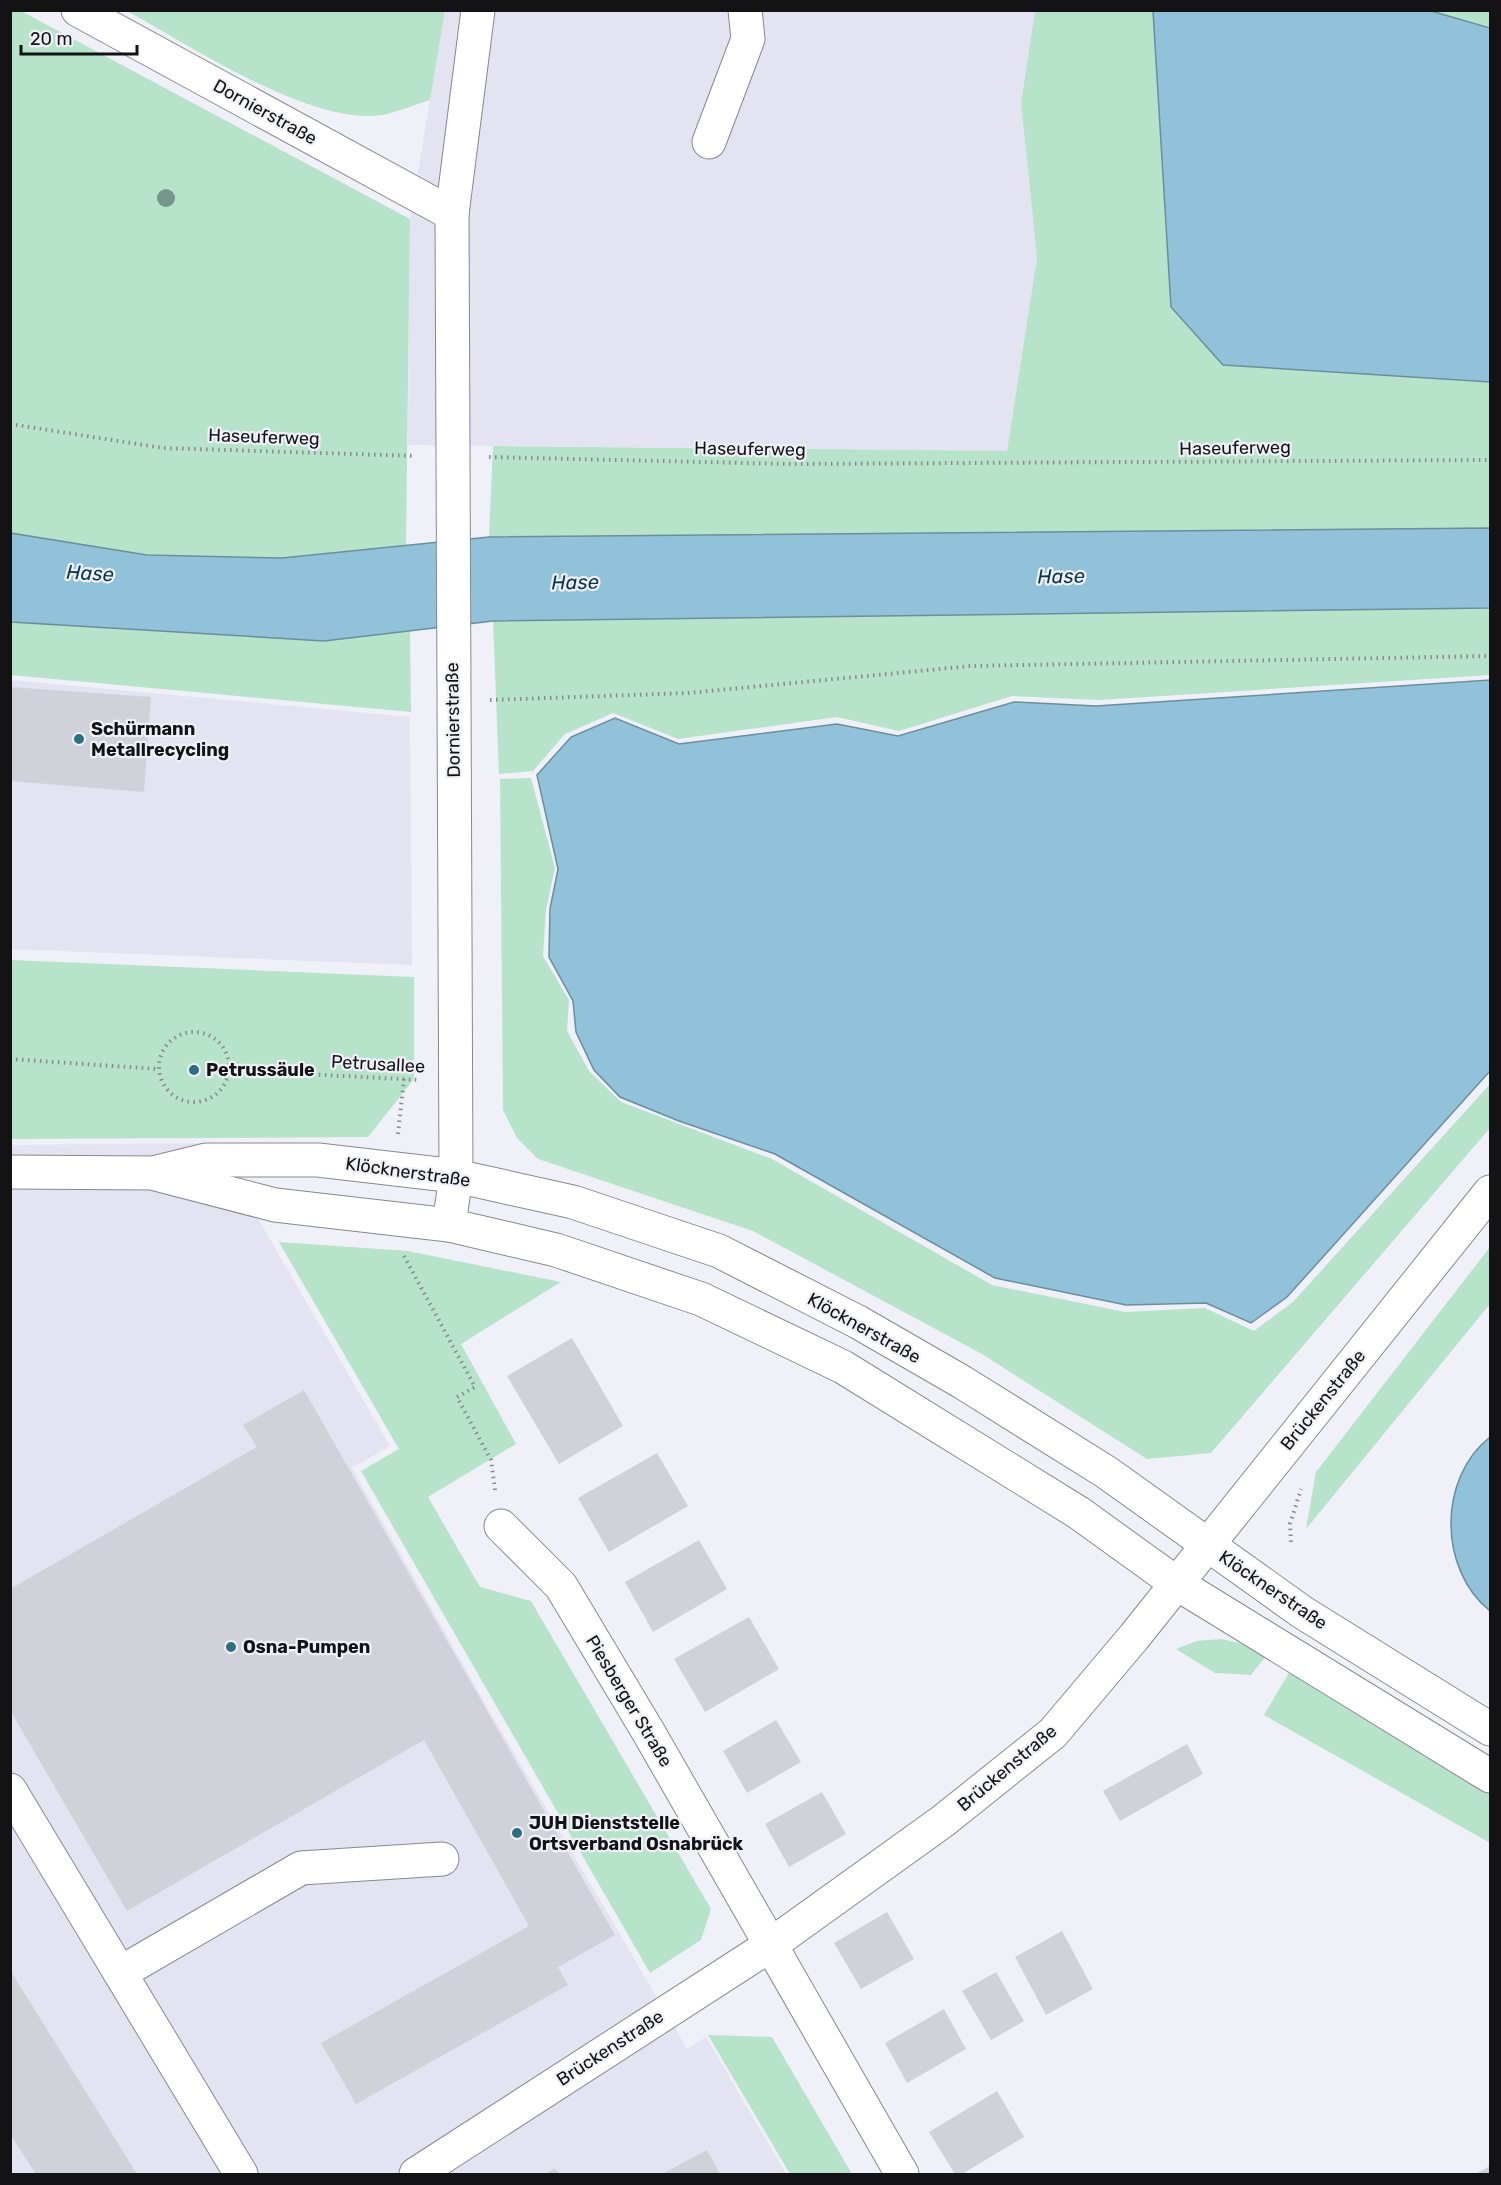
<svg xmlns="http://www.w3.org/2000/svg" width="1501" height="2185" font-family="Rubik,sans-serif">
<style>
.built{fill:#e3e3f2}
.green{fill:#b7e3ca}
.water{fill:#91c2d9;stroke:#6b8e9e;stroke-width:1.5}
.building{fill:#d1d2d9}
.lines{fill:none;stroke-linecap:round;stroke-linejoin:round}
.minor-casing{stroke:#88888f;stroke-width:35}
.path{stroke:#89898e;stroke-width:4;stroke-dasharray:1.5 4.5;stroke-linecap:butt}
.minor{stroke:#fff;stroke-width:33}
.tree{fill:#77968c}
.poi-dot{fill:#2d6f82;stroke:#f0f0f8;stroke-width:2}
.labels{text-anchor:middle;dominant-baseline:central;stroke-width:4.5;stroke-linejoin:round;paint-order:stroke}
.street-label{font-size:18px;fill:#131315;stroke:#f0f0f8}
.poi-label{font-size:18px;font-weight:bold;fill:#131315;stroke:#f0f0f8;text-anchor:start}
.water-label{font-size:20px;font-style:italic;fill:#093646;stroke:#f0f0f8}
</style>
<rect width="100%" height="100%" fill="#f0f0f8"/>
<g class="built">
<polygon points="445,11 1035,11 1021,103 1037,258 1007,451 408,445 410,219"/>
<polygon points="11,680 410,717 412,965 11,949"/>
<polygon points="214,1143 390,1446 352,1468 486,1705 687,2049 706,2037 786,2174 11,2174 10,1145"/>
</g>
<g class="green">
<polygon points="10,11 21,11 410,219 406,547 282,558 147,555 11,533"/>
<path d="M127,11H445L430,100C414,105 398,112 382,115C311,126 189,45 127,11Z"/>
<polygon points="1035,11 1490,11 1490,528 489,537 493,446 1007,451 1037,258 1021,103"/>
<polygon points="1490,608 1490,675 1100,700 1012,696 899,731 837,717 678,739 613,713 565,734 533,771 499,774 493,621"/>
<polygon points="10,622 324,641 410,631 411,712 11,675"/>
<polygon points="531,778 555,868 546,910 543,956 569,1000 567,1031 589,1071 621,1102 772,1159 992,1285 1125,1312 1205,1308 1254,1331 1293,1302 1490,1084 1490,1128 1211,1453 1147,1459 982,1354 753,1231 538,1159 517,1138 503,1110 500,779"/>
<polygon points="11,960 414,977 414,1079 368,1137 11,1139"/>
<polygon points="279,1242 408,1251 561,1282 461,1344 516,1444 428,1497 480,1587 531,1601 711,1909 701,1940 650,1973 361,1471 399,1449"/>
<polygon points="1490,1247 1490,1304 1306,1529 1316,1472"/>
<polygon points="1221,1639 1244,1644 1266,1656 1251,1675 1215,1673 1176,1649 1197,1641"/>
<polygon points="1290,1671 1490,1792 1490,1843 1264,1715"/>
<polygon points="708,2035 772,2037 852,2174 790,2174"/>
</g>
<g class="water">
<polygon points="1153,11 1431,11 1490,28 1490,382 1223,365 1171,307"/>
<polygon points="1490,528 1490,608 493,621 324,641 11,622 10,533 147,555 282,558 489,537"/>
<polygon points="1490,680 1490,1071 1287,1297 1251,1323 1206,1303 1126,1305 995,1278 775,1154 679,1121 620,1097 594,1070 576,1032 573,1001 549,957 550,909 558,869 537,775 571,737 615,718 679,744 837,724 898,736 1014,702 1096,706"/>
<path d="M1490,1437V1611C1438,1569 1438,1478 1490,1437Z"/>
</g>
<g class="building">
<polygon points="10,687 151,697 144,792 10,781"/>
<polygon points="572,1338 623,1426 559,1464 507,1376"/>
<polygon points="304,1390 615,1935 558,1967 568,1985 356,2104 321,2043 529,1926 424,1740 127,1911 10,1710 10,1589 257,1447 243,1425"/>
<polygon points="657,1453 688,1506 609,1552 578,1498"/>
<polygon points="699,1540 727,1589 653,1632 625,1582"/>
<polygon points="749,1617 779,1669 705,1712 674,1659"/>
<polygon points="776,1720 801,1762 747,1793 723,1751"/>
<polygon points="1187,1744 1203,1774 1120,1821 1103,1791"/>
<polygon points="822,1792 846,1834 789,1867 765,1824"/>
<polygon points="887,1912 914,1959 861,1989 834,1943"/>
<polygon points="1062,1931 1093,1989 1046,2015 1015,1957"/>
<polygon points="10,1970 137,2174 36,2174 10,2134"/>
<polygon points="996,1972 1024,2021 991,2040 962,1991"/>
<polygon points="944,2009 966,2049 907,2083 885,2043"/>
<polygon points="997,2091 1024,2137 962,2174 955,2174 929,2132"/>
<polygon points="707,2150 720,2174 662,2174"/>
<polygon points="1490,2166 1490,2174 1475,2174"/>
<polygon points="555,2168 559,2174 545,2174"/>
</g>
<g class="lines">
<defs>
<g id="minor">
<polyline points="78,10 452,214"/>
<polyline points="709,142 748,39 745,10"/>
<polyline points="10,1172 152,1173 275,1205 449,1225 556,1250 701,1299 843,1367 1079,1513 1176,1583 1490,1776"/>
<polyline points="157,1172 206,1160 318,1160 456,1176 573,1202 719,1251 858,1322 962,1382 1106,1472 1302,1612 1490,1729"/>
<polyline points="449,1225 456,1176 452,214 478,10"/>
<polyline points="501,1526 561,1586 649,1733 902,2174"/>
<polyline points="10,1790 241,2174"/>
<polyline points="120,1973 301,1868 442,1859"/>
<polyline points="416,2174 769,1946 943,1821 1053,1733 1134,1637 1490,1192"/>
</g>
</defs>
<use href="#minor" class="minor-casing"/>
<g class="path">
<polyline points="10,424 163,448 416,456"/>
<polyline points="489,457 789,464 1490,460"/>
<polyline points="490,700 688,693 971,666 1490,656"/>
<circle cx="194" cy="1067" r="35"/>
<polyline points="10,1059 158,1069"/>
<polyline points="229,1070 420,1080"/>
<polyline points="398,1134 404,1079"/>
<polyline points="404,1256 475,1387 457,1397 491,1460 495,1490"/>
<polyline points="1291,1542 1290,1524 1301,1489"/>
</g>
<use href="#minor" class="minor"/>
</g>
<circle class="tree" cx="166" cy="198" r="9"/>
<g class="poi-dot">
<circle cx="79" cy="739" r="6"/>
<circle cx="194" cy="1070" r="6"/>
<circle cx="231" cy="1647" r="6"/>
<circle cx="517" cy="1833" r="6"/>
</g>
<g class="labels">
<g class="street-label">
<text transform="translate(265 112) rotate(29)">Dornierstraße</text>
<text transform="translate(264 437) rotate(2)">Haseuferweg</text>
<text transform="translate(1235 448) rotate(-1)">Haseuferweg</text>
<text transform="translate(750 449) rotate(1)">Haseuferweg</text>
<text transform="translate(453 720) rotate(-91)">Dornierstraße</text>
<text transform="translate(378 1064) rotate(3)">Petrusallee</text>
<text transform="translate(408 1172) rotate(8)">Klöcknerstraße</text>
<text transform="translate(864 1328) rotate(29)">Klöcknerstraße</text>
<text transform="translate(1323 1400) rotate(-51)">Brückenstraße</text>
<text transform="translate(1273 1590) rotate(34)">Klöcknerstraße</text>
<text transform="translate(629 1701) rotate(59)">Piesberger Straße</text>
<text transform="translate(1007 1768) rotate(-40)">Brückenstraße</text>
<text transform="translate(610 2048) rotate(-33)">Brückenstraße</text>
</g>
<g class="poi-label">
<text x="91" y="729">Schürmann<tspan x="91" dy="21">Metallrecycling</tspan></text>
<text x="206" y="1070">Petrussäule</text>
<text x="243" y="1647">Osna-Pumpen</text>
<text x="529" y="1823">JUH Dienststelle<tspan x="529" dy="21">Ortsverband Osnabrück</tspan></text>
</g>
<g class="water-label">
<text transform="translate(90 573) rotate(3)">Hase</text>
<text transform="translate(1061 576) rotate(-1)">Hase</text>
<text transform="translate(575 582) rotate(-1)">Hase</text>
</g>
</g>
<rect width="1501" height="2185" fill="none" stroke="#131315" stroke-width="24"/>
<path d="M21 45v9h116v-9" fill="none" stroke="#131315" stroke-width="3"/>
<text x="30" y="45" font-size="18" fill="#131315" stroke="#f0f0f8" stroke-width="4.5" paint-order="stroke">20 m</text>
</svg>
